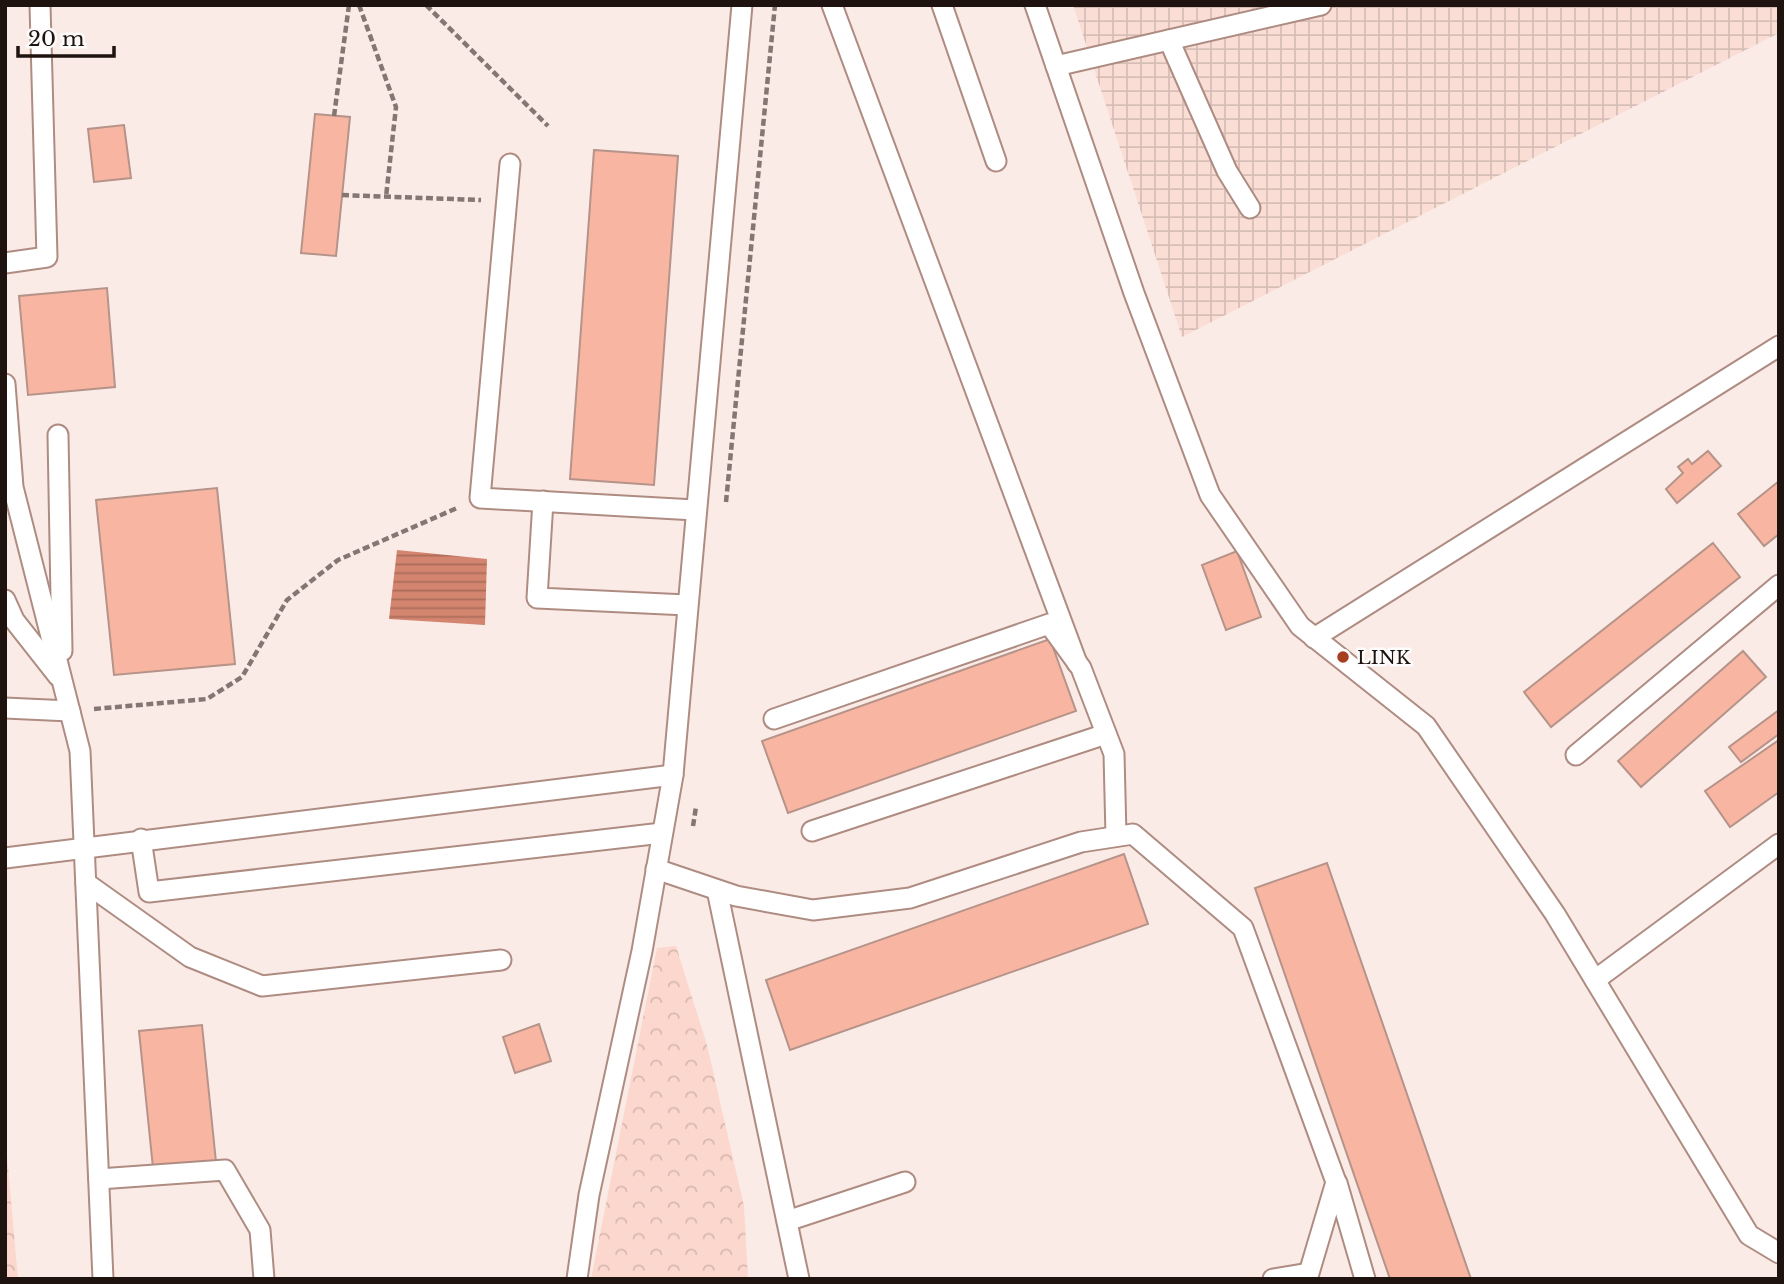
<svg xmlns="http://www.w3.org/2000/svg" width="1784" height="1284" font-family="'Libre Baskerville',serif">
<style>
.industrial{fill:url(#industrial-grid)}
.forest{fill:url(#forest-crowns)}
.water{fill:url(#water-rules)}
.building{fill:#f8b6a2;stroke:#b69389;stroke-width:2}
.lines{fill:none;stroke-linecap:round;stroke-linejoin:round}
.lane-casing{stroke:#ae8c82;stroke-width:23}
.path{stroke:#847672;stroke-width:4.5;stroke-dasharray:7 3.5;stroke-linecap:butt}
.lane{stroke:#fff;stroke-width:19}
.poi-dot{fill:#a63f20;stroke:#fcfcfc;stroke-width:2.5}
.labels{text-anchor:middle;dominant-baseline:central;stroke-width:5;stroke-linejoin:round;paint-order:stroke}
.poi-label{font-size:19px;fill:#1f130f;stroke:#fcfcfc;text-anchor:start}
</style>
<defs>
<pattern id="industrial-grid" width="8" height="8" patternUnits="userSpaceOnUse" patternTransform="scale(1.75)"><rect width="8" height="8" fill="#faded6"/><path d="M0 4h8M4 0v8" fill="none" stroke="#d6beb6"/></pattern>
<pattern id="forest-crowns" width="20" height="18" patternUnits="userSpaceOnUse" patternTransform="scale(1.75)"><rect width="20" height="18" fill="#fcd7cd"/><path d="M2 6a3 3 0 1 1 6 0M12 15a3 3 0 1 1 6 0" fill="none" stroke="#d8b8af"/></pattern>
<pattern id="water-rules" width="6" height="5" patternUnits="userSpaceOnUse" patternTransform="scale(1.75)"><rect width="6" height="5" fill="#d4856f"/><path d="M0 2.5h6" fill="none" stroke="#ab6c5a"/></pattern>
</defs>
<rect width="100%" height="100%" fill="#fbebe7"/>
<polygon class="industrial" points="1073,5 1779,5 1779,33 1182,337"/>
<g class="forest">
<polygon points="676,946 707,1045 744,1206 748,1279 591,1279 657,948"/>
<polygon points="5,1133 18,1279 5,1279"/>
</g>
<polygon class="water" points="397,550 487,559 485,625 389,619"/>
<g class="building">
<polygon points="315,114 350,117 336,256 301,253"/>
<polygon points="124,125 131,178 94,182 88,129"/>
<polygon points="594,150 678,156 654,485 570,479"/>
<polygon points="107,288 115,387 28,395 19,296"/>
<polygon points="1708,451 1721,466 1677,503 1666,489 1683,473 1678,467 1688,459 1692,464"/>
<polygon points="1779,481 1779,534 1764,546 1738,514"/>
<polygon points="217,488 235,664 114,675 96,500"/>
<polygon points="1713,543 1740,577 1551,727 1524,692"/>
<polygon points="1237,551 1261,617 1226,630 1202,565"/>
<polygon points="1050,639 1076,711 788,813 762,741"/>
<polygon points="1743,651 1766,677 1641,787 1618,761"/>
<polygon points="1779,710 1779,734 1741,762 1729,747"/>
<polygon points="1779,740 1779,792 1730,827 1705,791"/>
<polygon points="1124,854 1148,924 790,1050 766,980"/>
<polygon points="1327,863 1471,1279 1390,1279 1255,888"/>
<polygon points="539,1024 551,1061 515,1073 503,1037"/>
<polygon points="202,1025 216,1162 153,1168 139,1031"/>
</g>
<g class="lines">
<defs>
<g id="lane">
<polyline points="832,5 1077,663"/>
<polyline points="942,5 996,161"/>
<polyline points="1035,5 1134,293 1210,495 1300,626 1426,726 1555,914 1749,1235 1779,1253"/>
<polyline points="1169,40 1227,171 1250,208"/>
<polyline points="1056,66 1321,5"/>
<polyline points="510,164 480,498 695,510"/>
<polyline points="5,263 47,257 40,5"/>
<polyline points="5,384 13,487 80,751 103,1279"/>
<polyline points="58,435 62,651"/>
<polyline points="543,501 537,598 687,605"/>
<polyline points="5,600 14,620 58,676"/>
<polyline points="1314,638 1779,346"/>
<polyline points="5,708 70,711"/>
<polyline points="774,719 1049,624 1081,668 1114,754 1116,836"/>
<polyline points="1576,755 1779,585"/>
<polyline points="812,831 1106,734"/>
<polyline points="141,839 149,892 662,833"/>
<polyline points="5,858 673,775"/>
<polyline points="656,869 736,896 813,910 910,898 1081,842 1133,834 1243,928 1336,1182 1309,1273 1273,1279"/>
<polyline points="86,883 190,957 262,986 501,960"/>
<polyline points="717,890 799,1279"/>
<polyline points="1595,980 1779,844"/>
<polyline points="99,1179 225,1170 260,1230 264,1279"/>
<polyline points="1337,1183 1365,1279"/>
<polyline points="787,1221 905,1182"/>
<polyline points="577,1279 589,1195 642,951 673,775 742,5"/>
</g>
</defs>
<use href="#lane" class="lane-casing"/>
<g class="path">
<polyline points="359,5 396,107 386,197"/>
<polyline points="426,5 548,126"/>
<polyline points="334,116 349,5"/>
<polyline points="342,195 481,200"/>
<polyline points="726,502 775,5"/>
<polyline points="94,709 207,699 242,677 287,600 338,560 457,508"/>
<polyline points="693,826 696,807"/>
</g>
<use href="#lane" class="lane"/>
</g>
<circle class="poi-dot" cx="1343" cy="657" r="7"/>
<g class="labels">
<g class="poi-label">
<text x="1357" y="657">LINK</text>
</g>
</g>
<rect width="1784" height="1284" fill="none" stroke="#1f130f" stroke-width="14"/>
<path d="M18 46v10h96v-10" fill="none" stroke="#1f130f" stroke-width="3.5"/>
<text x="28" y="46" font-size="21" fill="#1f130f" stroke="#fcfcfc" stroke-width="5" paint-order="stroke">20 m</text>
</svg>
